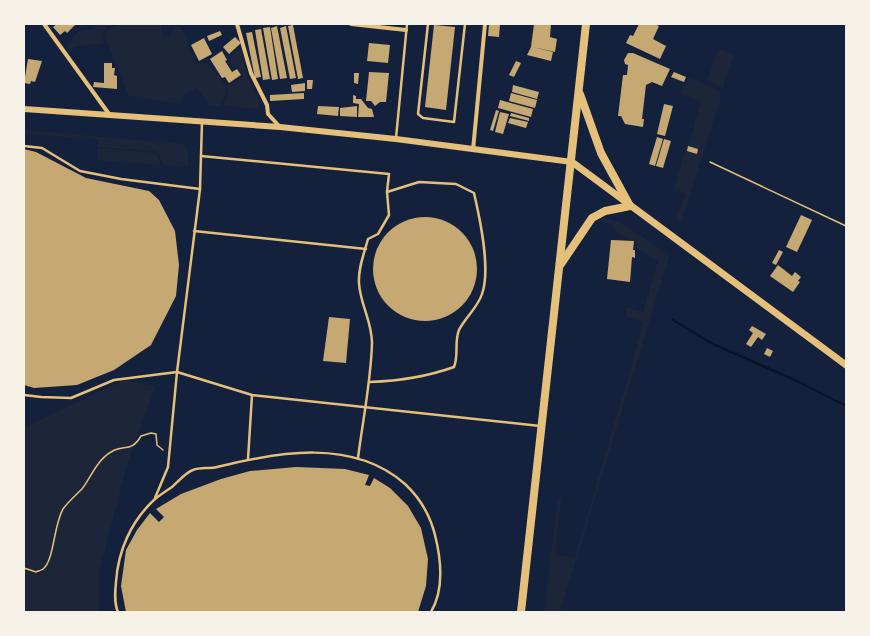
<svg xmlns="http://www.w3.org/2000/svg" width="870" height="636" font-family="Commissioner,sans-serif">
<style>
.green{fill:#1d2539}
.lines{fill:none;stroke-linecap:round;stroke-linejoin:round}
.stream{stroke:#0b132b;stroke-width:2.5}
.building{fill:#c6a872}
.path{stroke:#e5c07b;stroke-width:1.5}
.service{stroke:#e5c07b;stroke-width:2.5}
.minor{stroke:#e5c07b;stroke-width:4}
.tertiary{stroke:#e5c07b;stroke-width:6}
.secondary{stroke:#e5c07b;stroke-width:7}
.primary{stroke:#e5c07b;stroke-width:8}
</style>
<rect width="100%" height="100%" fill="#14213d"/>
<g class="green">
<polygon points="97,24 113,24 106,27 102,37 104,44 83,45 69,49 67,45 78,32 95,28"/>
<polygon points="120,24 161,24 161,32 164,36 169,36 175,27 180,27 188,41 187,44 196,64 206,62 224,83 226,91 220,107 209,105 197,88 183,95 180,104 129,96 105,36 108,30"/>
<path d="M241,46L246,75L260,100L257,109L224,105L228,93L226,84L230,85L243,76L237,67L233,69C228,58 232,55 241,46Z"/>
<polygon points="719,49 734,55 723,88 707,80"/>
<polygon points="689,78 720,91 721,97 681,222 676,219 686,194 674,189 687,144 689,144 701,101 680,94"/>
<path d="M24,130L182,144C191,150 189,157 188,167L163,165L159,154L155,151L98,147V139L24,134Z"/>
<polygon points="98,148 155,153 158,155 160,165 98,160"/>
<path d="M605,218C624,221 654,244 669,257L560,612H544L558,498H561L555,555L575,558L644,322L627,317L625,309L628,308L643,312L658,261L637,248L636,241L616,232L612,225L599,220Z"/>
<polygon points="124,380 155,387 127,465 99,572 99,612 24,612 24,428"/>
</g>
<g class="lines">
<polyline class="stream" points="673,320 713,344 797,381 846,406"/>
</g>
<g class="building">
<polygon points="57,24 76,24 67,33 65,31 60,35 53,27"/>
<polygon points="489,24 500,24 499,37 488,36"/>
<polygon points="534,24 551,24 550,37 557,39 555,52 533,47 553,52 551,61 527,55 531,47"/>
<polygon points="639,24 654,24 659,26 653,39 666,46 660,59 626,43 630,35 633,36"/>
<polygon points="293,25 303,78 298,79 288,26"/>
<polygon points="434,25 455,27 446,110 425,107"/>
<polygon points="277,26 287,78 280,79 271,28"/>
<polygon points="286,26 296,78 290,79 280,28"/>
<polygon points="270,27 278,79 272,80 263,28"/>
<polygon points="261,29 270,79 263,80 255,30"/>
<polygon points="220,31 222,35 209,41 207,36"/>
<polygon points="252,32 261,77 255,78 246,33"/>
<polygon points="235,37 241,43 229,54 223,47"/>
<polygon points="204,38 212,54 199,61 191,45"/>
<polygon points="369,43 390,45 388,63 367,61"/>
<polygon points="222,51 227,60 225,61 232,72 237,69 241,75 229,83 225,77 222,78 210,59"/>
<polygon points="628,53 633,53 670,69 662,86 652,82 646,85 642,119 644,119 643,127 625,124 621,116 618,116 623,75 627,75 628,65 625,64 624,60"/>
<polygon points="28,59 42,61 35,82 31,81 30,84 24,83"/>
<polygon points="516,61 521,63 514,77 509,75"/>
<polygon points="104,63 112,63 112,68 115,68 114,75 117,76 117,89 93,87 94,82 104,83"/>
<polygon points="369,72 389,73 386,102 380,102 375,106 371,101 366,101"/>
<polygon points="674,72 686,77 684,82 671,77"/>
<polygon points="354,73 359,73 358,84 354,83"/>
<polygon points="307,80 313,80 312,89 307,89"/>
<polygon points="305,83 305,91 292,92 291,85"/>
<polygon points="513,85 539,92 537,99 512,92"/>
<polygon points="304,93 304,99 270,101 270,95"/>
<polygon points="511,93 537,100 535,108 509,101"/>
<polygon points="353,95 356,96 356,99 361,99 368,108 372,109 374,117 358,117 359,104 353,103"/>
<polygon points="500,100 533,109 531,117 498,108"/>
<polygon points="664,104 673,106 665,136 657,134"/>
<polygon points="318,106 339,107 338,116 317,114"/>
<polygon points="357,106 357,117 340,116 340,108"/>
<polygon points="496,110 499,111 493,131 490,130"/>
<polygon points="500,112 509,114 503,134 495,132"/>
<polygon points="511,113 529,118 529,121 510,116"/>
<polygon points="510,118 528,122 526,128 508,123"/>
<polygon points="657,137 663,139 655,166 649,164"/>
<polygon points="664,139 671,141 663,168 656,166"/>
<polygon points="688,146 698,149 697,154 687,151"/>
<polygon points="24,149 36,152 86,178 149,191 159,200 175,231 179,265 176,296 151,345 114,370 77,385 34,388 24,385"/>
<polygon points="801,215 812,220 797,252 786,247"/>
<circle cx="425" cy="269" r="52"/>
<polygon points="611,240 634,241 633,250 635,250 635,258 632,257 630,282 607,279"/>
<polygon points="779,250 783,252 776,265 772,263"/>
<polygon points="778,265 792,276 795,272 801,277 798,281 800,282 793,292 770,276"/>
<polygon points="329,317 350,319 346,363 323,361"/>
<polygon points="752,326 766,334 762,340 758,337 751,347 746,344 753,333 749,330"/>
<polygon points="767,348 773,351 770,357 764,354"/>
<polygon points="296,467 345,469 369,475 365,485 370,486 374,478 390,488 408,506 421,528 428,559 426,586 418,612 126,612 121,586 126,550 137,530 150,513 159,522 164,517 156,509 181,494 221,479 250,471"/>
</g>
<g class="lines">
<g class="path">
<polyline points="710,162 846,226"/>
<path d="M24,568L36,572C38,571 43,570 44,568C54,559 54,524 63,509C68,502 76,495 82,489C91,477 97,460 111,452C124,444 131,453 141,436L151,433L156,434L157,445L163,450"/>
</g>
<g class="service">
<polyline points="428,24 418,114 423,118 454,122 465,24"/>
<polyline points="396,138 407,24"/>
<polyline points="24,146 42,148 80,171 121,179 200,189"/>
<path d="M201,156L389,174L387,192L389,215L378,234L368,239C364,254 358,268 359,283C360,304 372,321 372,343C371,381 363,419 358,458"/>
<polyline points="194,231 366,249"/>
<path d="M370,382C399,381 426,377 454,367C459,355 454,342 459,330C465,318 478,307 482,294C491,269 480,219 474,193L456,184L419,182L387,192"/>
<polyline points="24,395 41,397 71,398 114,380 177,372 252,395 540,426"/>
<polyline points="248,459 252,395"/>
<polyline points="155,498 168,467 177,372 200,189 202,122"/>
<path d="M118,612C114,603 115,592 116,582C118,551 131,521 155,499C160,495 166,491 172,487C178,482 186,472 193,470C200,467 209,469 217,467C278,452 353,438 405,484C420,498 430,515 435,535C441,559 444,590 431,612"/>
</g>
<g class="minor">
<polyline points="44,24 109,114"/>
<polyline points="237,24 251,73 267,105 268,114 280,127"/>
<polyline points="351,24 406,30"/>
<polyline points="473,150 485,24"/>
</g>
<polyline class="tertiary" points="24,109 280,127 396,139 572,162"/>
<polyline class="secondary" points="572,162 846,365"/>
<g class="primary">
<polyline points="561,264 592,218 605,211 630,206 601,153 580,94"/>
<polyline points="521,612 586,24"/>
</g>
</g>
<rect width="870" height="636" fill="none" stroke="#f6f1e7" stroke-width="50"/>
</svg>
